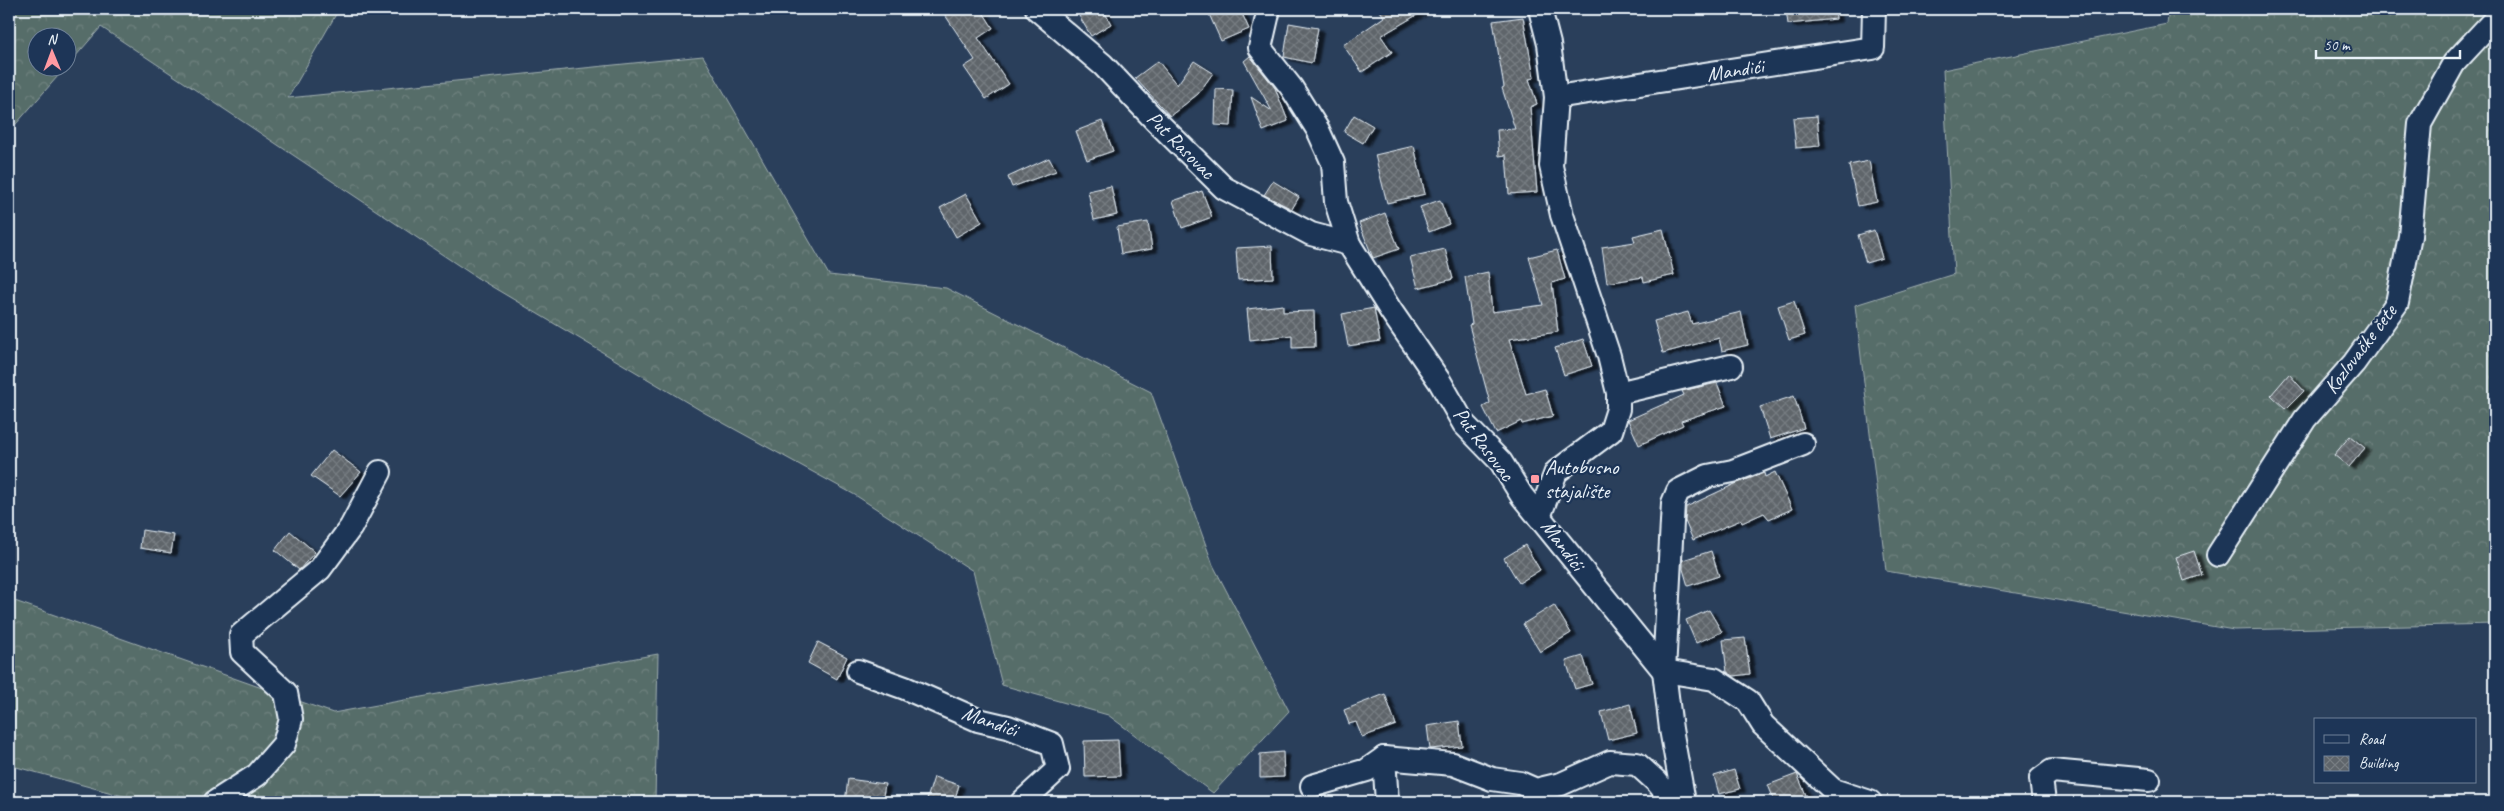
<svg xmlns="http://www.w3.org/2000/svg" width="2504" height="811" font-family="Caveat,sans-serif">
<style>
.forest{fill:url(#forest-crowns);stroke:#a0afb0}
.building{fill:url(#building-cross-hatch);stroke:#e8f1f8;filter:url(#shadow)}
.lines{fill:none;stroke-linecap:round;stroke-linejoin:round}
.minor-casing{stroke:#e8f1f8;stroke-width:26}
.minor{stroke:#1d3557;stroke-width:22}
.poi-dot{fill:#ff9aa2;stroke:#1d3557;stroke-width:2}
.labels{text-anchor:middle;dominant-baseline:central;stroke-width:4.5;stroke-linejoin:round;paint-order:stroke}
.street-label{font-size:21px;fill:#e8f1f8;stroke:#1d3557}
.poi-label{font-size:21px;fill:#e8f1f8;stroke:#1d3557;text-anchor:start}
</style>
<defs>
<pattern id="forest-crowns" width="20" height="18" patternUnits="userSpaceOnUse" patternTransform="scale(1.25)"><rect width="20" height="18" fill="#576d69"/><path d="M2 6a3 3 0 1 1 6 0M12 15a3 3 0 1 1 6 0" fill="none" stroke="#6f827f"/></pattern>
<pattern id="building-cross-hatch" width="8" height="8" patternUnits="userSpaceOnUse" patternTransform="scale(1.25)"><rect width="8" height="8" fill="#5f656b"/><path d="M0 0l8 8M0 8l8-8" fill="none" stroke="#767c81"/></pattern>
<filter id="shadow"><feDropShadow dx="5.5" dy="3" stdDeviation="1" flood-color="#0009"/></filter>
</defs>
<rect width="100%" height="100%" fill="#2a3f5b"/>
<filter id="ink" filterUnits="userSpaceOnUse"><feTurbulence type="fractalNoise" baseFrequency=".02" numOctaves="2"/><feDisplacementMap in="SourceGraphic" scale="10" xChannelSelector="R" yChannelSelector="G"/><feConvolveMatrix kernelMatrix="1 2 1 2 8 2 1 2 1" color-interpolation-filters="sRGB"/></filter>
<g filter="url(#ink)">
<g class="forest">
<polygon points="9,9 339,9 288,98 703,56 829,275 946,288 1151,392 1213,565 1289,711 1213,793 1108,715 1002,685 973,571 855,495 705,413 479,279 101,27 68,65 68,38 38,38 38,68 65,68 9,132"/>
<polygon points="2169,9 2495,9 2495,624 2234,630 1886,571 1855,305 1954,274 1943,70 2167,24"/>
<polygon points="9,599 333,713 658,654 655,802 145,802 9,765"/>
</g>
<g class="building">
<polygon points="941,9 981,9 993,28 978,38 1009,84 986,99 964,67 975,60"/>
<polygon points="1091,9 1103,9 1111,24 1091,36 1079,16"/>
<polygon points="1221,9 1240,9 1249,29 1221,41 1209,14"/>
<polygon points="1379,9 1427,9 1381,36 1392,52 1362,72 1343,45 1384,17"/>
<polygon points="1786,9 1835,9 1836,19 1788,24"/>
<polygon points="1523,17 1534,78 1529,79 1537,104 1530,107 1537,192 1509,194 1506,155 1499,156 1497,130 1515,129 1502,88 1504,87 1493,21"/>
<polygon points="1289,23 1318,28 1312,63 1284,57"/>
<polygon points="1250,56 1275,88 1288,121 1263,131 1251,97 1272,111 1244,61"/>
<polygon points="1158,61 1177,85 1194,61 1213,73 1198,94 1170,116 1135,78"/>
<polygon points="1216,89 1233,90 1231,126 1215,125"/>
<polygon points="1354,115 1373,126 1363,143 1344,132"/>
<polygon points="1817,116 1820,146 1796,148 1793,118"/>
<polygon points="1102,121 1113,151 1087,160 1076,131"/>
<polygon points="1414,146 1425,194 1387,203 1375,155"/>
<polygon points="1049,158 1056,171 1012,187 1008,177"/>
<polygon points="1869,161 1877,202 1858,206 1849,165"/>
<polygon points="1273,181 1299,197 1292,209 1264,195"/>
<polygon points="1111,186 1117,215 1094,220 1088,191"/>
<polygon points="1202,191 1212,217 1182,228 1173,201"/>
<polygon points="966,194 982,222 956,237 940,208"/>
<polygon points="1440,200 1449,224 1429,232 1420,207"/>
<polygon points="1385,213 1399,249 1373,258 1359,223"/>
<polygon points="1148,222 1152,249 1121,254 1117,227"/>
<polygon points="1663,229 1674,275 1644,282 1643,277 1607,283 1602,247 1635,242 1633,236"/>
<polygon points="1874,230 1882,258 1866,263 1858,235"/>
<polygon points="1272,246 1273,278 1238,280 1236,248"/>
<polygon points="1445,249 1453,279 1418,288 1410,257"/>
<polygon points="1557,250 1565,279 1552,283 1558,332 1509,339 1526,394 1545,389 1553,416 1522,424 1521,421 1496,433 1483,407 1490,403 1469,325 1472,324 1465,277 1488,272 1492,312 1543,305 1529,257"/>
<polygon points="1794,301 1805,335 1789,340 1778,306"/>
<polygon points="1283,305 1283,312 1314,311 1315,347 1292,348 1292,335 1250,340 1247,309"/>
<polygon points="1374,308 1380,341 1348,346 1342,314"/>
<polygon points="1688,312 1692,324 1741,312 1748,345 1722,351 1719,338 1663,353 1654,321"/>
<polygon points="1583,339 1592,366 1564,375 1555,348"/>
<polygon points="2289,374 2304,391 2286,409 2271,395"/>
<polygon points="1717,383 1726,406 1681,421 1683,425 1639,445 1628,420 1684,395 1682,391"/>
<polygon points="1794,396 1804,428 1770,439 1760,407"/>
<polygon points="2350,436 2365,448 2349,467 2334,455"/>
<polygon points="332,450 361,472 340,496 311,476"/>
<polygon points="1775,472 1792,509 1769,519 1764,513 1742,523 1741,520 1693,540 1685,521 1686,507 1735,484 1764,473 1765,477"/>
<polygon points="142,530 174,535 171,553 140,548"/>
<polygon points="290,531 315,552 299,570 275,550"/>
<polygon points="1525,545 1540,570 1519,583 1504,558"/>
<polygon points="1711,551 1719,576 1688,586 1683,569 1683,560"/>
<polygon points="2194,551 2202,575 2184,581 2176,557"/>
<polygon points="1554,605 1571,633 1540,652 1523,624"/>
<polygon points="1709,610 1722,632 1696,643 1686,620"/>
<polygon points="1745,638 1750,674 1734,676 1727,672 1723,640"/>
<polygon points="818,642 847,657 837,679 808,663"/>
<polygon points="1583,656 1592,684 1575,689 1566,661"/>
<polygon points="1385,694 1396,725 1362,737 1356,722 1349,724 1344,710"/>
<polygon points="1630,704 1637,733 1608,740 1601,712"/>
<polygon points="1459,721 1462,746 1430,749 1427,726"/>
<polygon points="1118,740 1120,776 1085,777 1084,741"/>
<polygon points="1283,752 1284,777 1260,778 1260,754"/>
<polygon points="1734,770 1740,789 1719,794 1714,776"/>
<polygon points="1797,774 1809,802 1775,802 1768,785"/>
<polygon points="934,777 959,785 954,802 926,802"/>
<polygon points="848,779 885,784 882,802 845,802"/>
</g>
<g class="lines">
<defs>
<g id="minor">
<polyline points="1037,9 1103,65 1155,120 1224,188 1311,234 1349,244 1391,311 1440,382 1464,424 1501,462 1522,496 1664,671 1714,679 1748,701 1763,725 1833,790 1870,802"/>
<polyline points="1269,9 1260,48 1291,87 1318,130 1333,163 1336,202 1349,244"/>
<polyline points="1556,97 1873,48 1874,9"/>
<polyline points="1618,393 1731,366"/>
<polyline points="1539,517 1556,472 1611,431 1618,409 1618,393 1609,356 1562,215 1551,166 1556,97 1549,44 1540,9"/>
<polyline points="2218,555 2305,419 2354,363 2397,303 2410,236 2420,124 2454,63 2495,19"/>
<polyline points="858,671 905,688 978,720 1008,727 1052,744 1058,769 1022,802"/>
<polyline points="1384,758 1387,802"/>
<polyline points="1312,786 1367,770 1384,758 1453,764 1492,779 1520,783 1536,790 1561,784 1610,762 1637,764 1657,782 1673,802"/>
<polyline points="215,802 257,775 284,744 291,719 286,693 242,652 241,635 320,569 351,527 380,472"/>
<polyline points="1684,802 1671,729 1664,671 1673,503 1678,491 1708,476 1733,471 1803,444"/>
<polyline points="2044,802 2041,779 2052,771 2149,780"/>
</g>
</defs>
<use href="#minor" class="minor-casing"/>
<use href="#minor" class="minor"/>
</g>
</g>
<rect class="poi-dot" x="1530" y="474" width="10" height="10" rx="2.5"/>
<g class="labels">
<g class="street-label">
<text transform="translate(1735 70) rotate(-9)">Mandići</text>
<text transform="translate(1181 145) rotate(45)">Put Rasovac</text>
<text transform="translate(2360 349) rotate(-53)">Kozlovačke čete</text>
<text transform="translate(1484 444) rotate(53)">Put Rasovac</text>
<text transform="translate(1563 545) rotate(53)">Mandići</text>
<text transform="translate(990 721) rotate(19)">Mandići</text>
</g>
<g class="poi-label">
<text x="1545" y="467">Autobusno<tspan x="1545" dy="24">stajalište</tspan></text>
</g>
</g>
<rect width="2504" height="811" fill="none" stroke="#1d3557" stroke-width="30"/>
<rect x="15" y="15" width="2474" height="781" fill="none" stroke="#e8f1f8" stroke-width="2" filter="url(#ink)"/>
<rect x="2314" y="718" width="162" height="65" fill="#1d3557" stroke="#6e8097"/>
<rect x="2324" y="735" width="25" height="8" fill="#1d3557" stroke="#6e8097"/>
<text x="2359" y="744" font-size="15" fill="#e8f1f8">Road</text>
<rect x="2324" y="756" width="25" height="15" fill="url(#building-cross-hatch)" stroke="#6e8097"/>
<text x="2359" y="768" font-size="15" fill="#e8f1f8">Building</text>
<g transform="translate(52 52) rotate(359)"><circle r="24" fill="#1d3557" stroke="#6e8097"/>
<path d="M0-4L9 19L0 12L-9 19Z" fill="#ff9aa2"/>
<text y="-8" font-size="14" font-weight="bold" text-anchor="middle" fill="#e8f1f8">N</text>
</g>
<path d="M2316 50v8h144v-8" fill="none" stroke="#e8f1f8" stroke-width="2.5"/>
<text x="2324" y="50" font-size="15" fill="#e8f1f8" stroke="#1d3557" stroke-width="4" paint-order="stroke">50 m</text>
</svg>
